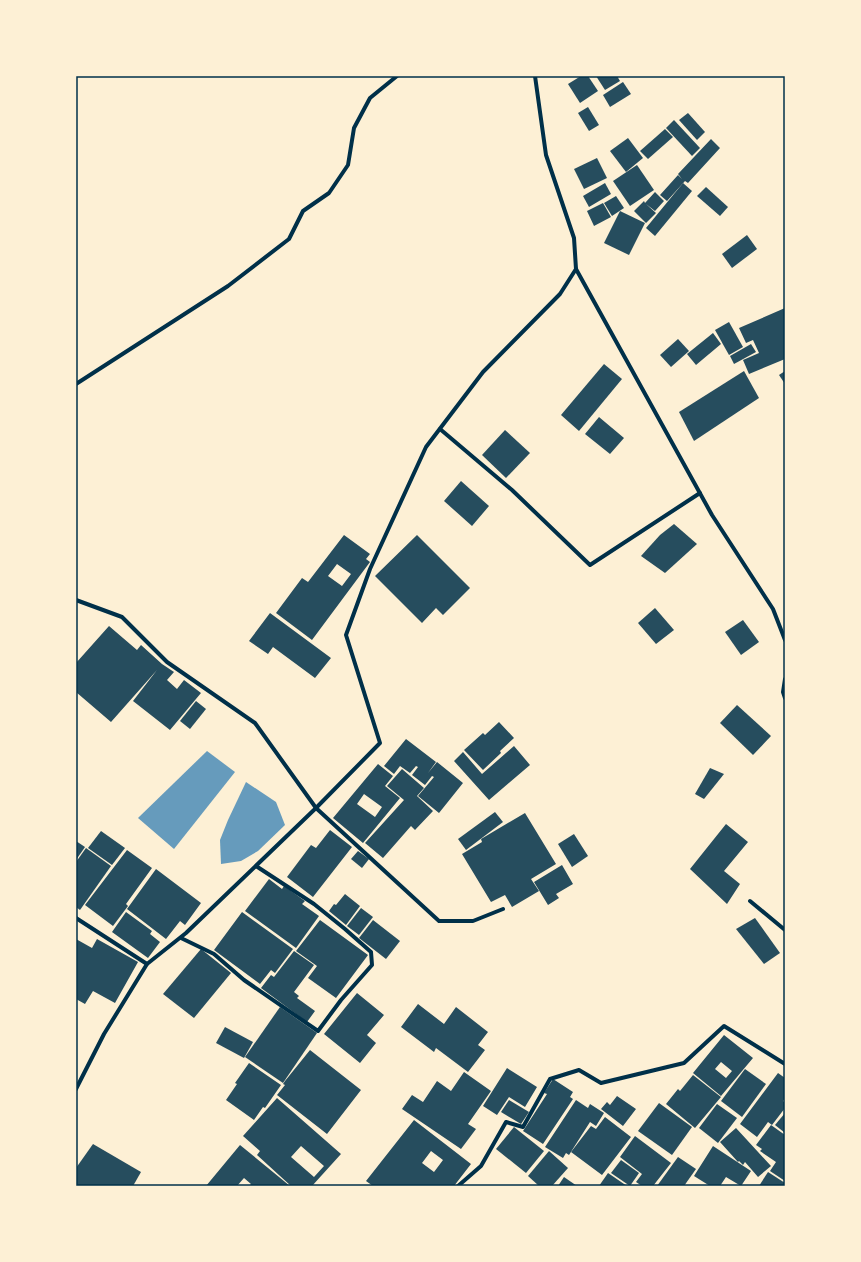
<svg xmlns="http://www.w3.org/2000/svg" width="861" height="1262" font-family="'IBM Plex Sans',sans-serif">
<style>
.water{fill:#669bbc}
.building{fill:#264d5e;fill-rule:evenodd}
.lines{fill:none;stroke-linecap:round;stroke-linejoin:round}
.minor{stroke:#003049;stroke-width:4}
.neatline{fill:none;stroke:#003049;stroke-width:1.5}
</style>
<rect width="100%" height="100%" fill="#fdf0d5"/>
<g class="water">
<polygon points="207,751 235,772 174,849 138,818"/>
<polygon points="246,782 276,802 285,825 258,851 241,861 221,864 220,840 228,820"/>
</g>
<g class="building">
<polygon points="581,76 588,76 598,91 580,103 568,84"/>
<polygon points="596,76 617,76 620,81 605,90"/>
<polygon points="623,82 631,94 610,107 603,95"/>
<polygon points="588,107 599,125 589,131 578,113"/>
<polygon points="688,113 705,132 697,140 679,120"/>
<polygon points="674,120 700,148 692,156 666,128"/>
<polygon points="665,129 673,137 648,159 640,151"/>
<polygon points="628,138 643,158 626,172 610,151"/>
<polygon points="711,139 720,148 688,183 685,181 667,201 660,195 678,175 682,179 678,174"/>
<polygon points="597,158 607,178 584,189 574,169"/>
<polygon points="637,165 654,190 630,206 613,181"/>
<polygon points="605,183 611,194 589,207 583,196"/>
<polygon points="683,183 692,191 655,236 646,228"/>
<polygon points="706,187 728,207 720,216 697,196"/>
<polygon points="655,192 664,201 655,211 646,204 656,213 646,223 634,211 644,201 645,203"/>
<polygon points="616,196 624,208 612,216 604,203"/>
<polygon points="603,203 611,217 594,226 587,211"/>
<polygon points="620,211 645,223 629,255 604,243"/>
<polygon points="747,235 757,249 732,268 722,254"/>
<polygon points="785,308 785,359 749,374 743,360 759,353 753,340 746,343 739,328"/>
<polygon points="729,322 743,347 729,355 715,330"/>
<polygon points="713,333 721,344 696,365 687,354"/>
<polygon points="678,339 689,351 671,367 660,355"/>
<polygon points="751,344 756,352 734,364 730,356"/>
<polygon points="604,364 622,379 579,431 561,415"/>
<polygon points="744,371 759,398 694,441 679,412"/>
<polygon points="785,371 785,384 779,375"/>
<polygon points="599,417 624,438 610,454 585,434"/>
<polygon points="505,430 530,453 506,478 482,455"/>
<polygon points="461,481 489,506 472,526 444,501"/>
<polygon points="674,524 697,544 665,573 641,556 660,535"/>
<path d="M344,535L370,554L366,559L370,562L312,640L276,613L302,578L308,582ZM337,564L351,574L342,586L328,576Z"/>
<polygon points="417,535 470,588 443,615 436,608 422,623 375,576"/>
<polygon points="655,608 674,630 656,644 638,623"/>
<polygon points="270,613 331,658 315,678 273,647 268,654 249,641"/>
<polygon points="743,620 759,642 741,655 725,632"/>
<polygon points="109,626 137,650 141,645 162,664 174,672 167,680 177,689 184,680 201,693 170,730 133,701 157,670 111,722 76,692 76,663"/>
<polygon points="196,701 206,709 190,729 180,721"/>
<polygon points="737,705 771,736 753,755 720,723"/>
<polygon points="499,722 514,738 500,751 501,753 483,770 464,750 483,733 485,735"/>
<polygon points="406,739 436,762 428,773 437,762 463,783 439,813 418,796 434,777 432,776 425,785 412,775 418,767 416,766 410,773 400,766 394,774 384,766"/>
<polygon points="514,746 530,765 489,800 454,761 463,752 482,774"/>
<path d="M378,764L393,776L385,786L400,798L363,843L333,818ZM364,794L382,807L375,817L357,804Z"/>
<polygon points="710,768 724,774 704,799 695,794"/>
<polygon points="402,769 424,788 417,796 433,811 415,830 411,826 383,858 365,843 404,800 387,786"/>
<polygon points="495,812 503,822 466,850 458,839"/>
<polygon points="525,813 556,864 531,879 539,891 512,907 505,895 491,902 462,854 482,842 481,839"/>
<polygon points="726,824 748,842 724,871 740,884 727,904 690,869"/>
<polygon points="330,830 352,847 313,897 287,877 311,845 316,848"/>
<polygon points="101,831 125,848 112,865 88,848"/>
<polygon points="574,834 588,856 572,867 558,844"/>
<polygon points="76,841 85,847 76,860"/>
<polygon points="86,848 111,866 80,910 76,907 76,862"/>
<polygon points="127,850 152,868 126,904 128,906 113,926 85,905"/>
<polygon points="358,851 369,859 362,868 351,859"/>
<polygon points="562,865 573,884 556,894 559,898 548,905 534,882"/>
<polygon points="156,869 201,903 185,925 180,921 166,939 127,909"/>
<polygon points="269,879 282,889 284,886 305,901 302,904 319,916 296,948 245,911"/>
<polygon points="345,894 360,906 346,925 329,911 334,904 336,905"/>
<polygon points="361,908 373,917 359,935 347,926"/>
<polygon points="126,912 152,931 150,934 160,942 148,958 112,932"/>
<polygon points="242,912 293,949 275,973 271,970 260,984 214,950"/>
<polygon points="755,918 780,953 764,964 736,929"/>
<polygon points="320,920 368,955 336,998 308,978 317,966 296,951"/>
<polygon points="373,920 400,941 386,959 359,938"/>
<polygon points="76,939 92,948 97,939 138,962 115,1003 93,991 85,1004 76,999"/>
<polygon points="201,949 231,973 194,1018 163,994"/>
<polygon points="294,951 314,965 294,992 299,996 297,998 315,1011 307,1022 261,988 271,975 274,977"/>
<polygon points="357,993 384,1015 367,1035 376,1043 360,1063 324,1034"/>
<polygon points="418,1004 444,1024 456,1007 488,1032 478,1045 485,1050 468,1072 436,1048 434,1052 401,1027"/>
<polygon points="280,1007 317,1033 283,1083 245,1057"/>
<polygon points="225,1027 253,1042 244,1058 216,1043"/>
<path d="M724,1035L753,1058L721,1096L693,1073ZM721,1062L732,1071L726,1078L715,1069Z"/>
<polygon points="310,1050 361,1090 327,1134 277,1095 285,1085 283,1084 285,1081"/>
<polygon points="249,1063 281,1085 265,1108 263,1107 254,1120 226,1100 237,1084 235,1083"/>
<polygon points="507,1068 537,1087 525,1107 509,1097 497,1115 483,1106"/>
<polygon points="745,1069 766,1084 742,1117 721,1101"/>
<polygon points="464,1072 491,1091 468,1124 476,1129 461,1149 402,1109 412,1095 423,1102 437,1081 451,1091"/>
<polygon points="778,1073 785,1078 785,1098 783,1101 785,1103 785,1108 772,1125 768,1122 757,1137 740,1124"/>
<polygon points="693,1075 721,1097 695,1128 666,1104 678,1089 680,1091"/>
<polygon points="553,1079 573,1092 570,1097 573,1099 543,1144 523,1131 547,1094 544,1093"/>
<polygon points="617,1096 636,1109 623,1126 601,1109 607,1102 610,1105"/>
<path d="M277,1098L341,1154L312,1186H291L257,1155L260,1151L243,1136ZM301,1146L324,1166L314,1177L291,1157Z"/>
<polygon points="509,1100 529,1112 521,1124 501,1112"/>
<polygon points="576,1100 588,1108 590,1104 604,1113 596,1126 590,1122 569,1155 566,1153 563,1158 545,1147"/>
<polygon points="659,1103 692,1127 672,1155 638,1131"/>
<polygon points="717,1104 737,1118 718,1143 699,1128"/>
<polygon points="785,1113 785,1133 775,1125"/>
<polygon points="605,1117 631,1137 602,1175 571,1152 591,1126 596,1129"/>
<path d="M414,1120L471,1164L454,1186H373L366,1181ZM431,1151L443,1160L434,1172L422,1163Z"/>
<polygon points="771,1125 785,1135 785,1181 770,1171 776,1162 760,1151 762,1149 756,1145"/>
<polygon points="514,1127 544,1151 526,1173 496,1149"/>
<polygon points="736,1128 771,1166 758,1177 745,1162 743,1165 739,1161 738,1162 720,1142"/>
<polygon points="635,1136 671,1163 653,1186 642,1186 636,1182 642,1174 620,1157"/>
<polygon points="93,1144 141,1172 133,1186 76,1186 76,1168"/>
<polygon points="240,1145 290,1186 249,1186 251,1184 244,1178 237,1186 206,1186"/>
<polygon points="713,1146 751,1171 741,1186 726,1177 720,1186 710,1186 694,1176"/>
<polygon points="549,1151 568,1168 552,1186 539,1186 528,1176"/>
<polygon points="678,1157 696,1169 684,1186 657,1186"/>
<polygon points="621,1160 639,1173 630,1186 611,1173"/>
<polygon points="768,1172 785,1183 785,1186 759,1186"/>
<polygon points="608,1173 627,1186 599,1186"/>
<polygon points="564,1177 577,1186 558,1186"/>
</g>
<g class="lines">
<g class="minor">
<polyline points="576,269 712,515 773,609 785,640"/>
<polyline points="76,384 228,286 289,239 303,211 329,193 348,165 354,128 370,98 397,76"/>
<polyline points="440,429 512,490 590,565 700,493"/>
<polyline points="76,600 122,617 167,662 255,723 316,808 439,921 473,921 503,909"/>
<polyline points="785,679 783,692 785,698"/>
<polyline points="750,901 785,930"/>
<polyline points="76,918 147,964"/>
<polyline points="181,938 214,954 244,980 318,1031 341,1000 372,965 371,952 345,929 314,904 256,866"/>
<polyline points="76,1089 104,1034 147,964 186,933 316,808 380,743 346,635 370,569 426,447 483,372 560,294 576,269 574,238 546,155 535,76"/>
<polyline points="458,1186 481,1166 506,1122 523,1127 550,1079 579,1070 601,1083 684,1063 724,1026 785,1064"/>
</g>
</g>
<rect width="861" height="1262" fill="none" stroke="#fdf0d5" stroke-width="154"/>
<rect x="77" y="77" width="707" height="1108" class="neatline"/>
</svg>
